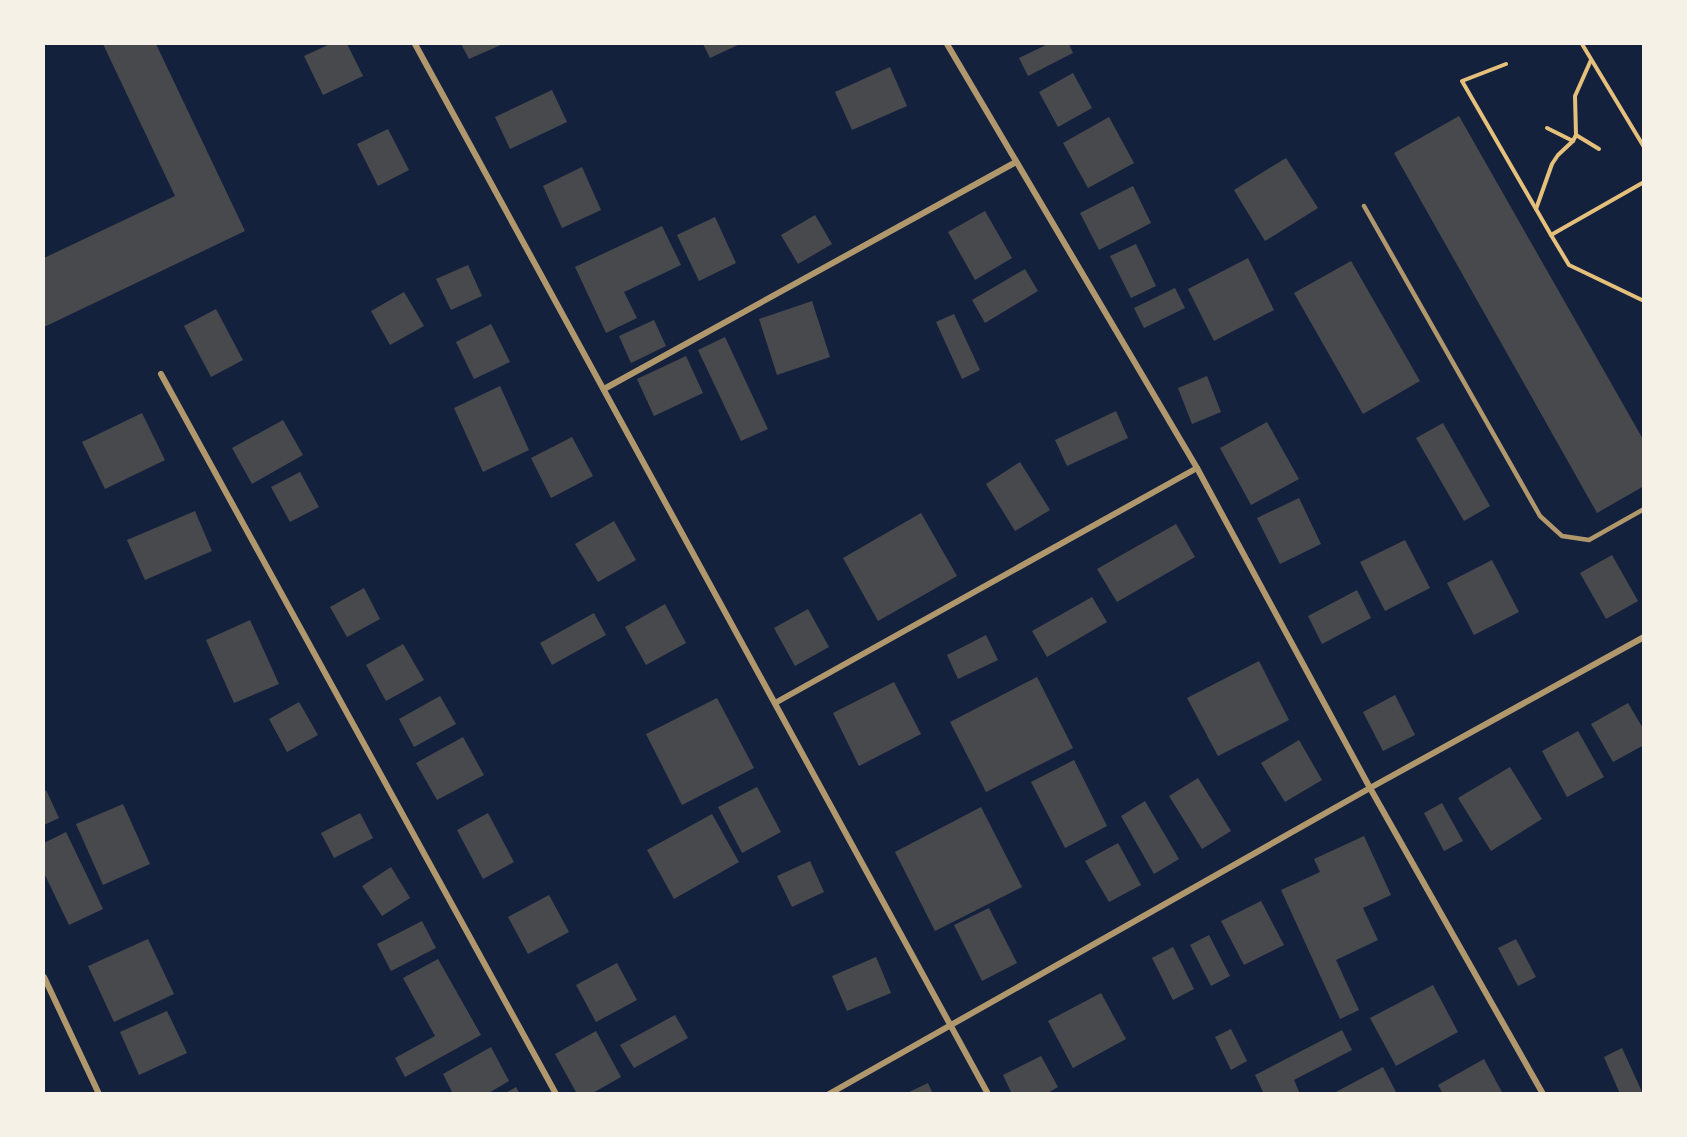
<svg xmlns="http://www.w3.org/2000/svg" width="1687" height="1137" font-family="'Libre Baskerville',serif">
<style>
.building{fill:#48494c}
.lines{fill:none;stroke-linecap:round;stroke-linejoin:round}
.path{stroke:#e5c07b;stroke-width:4}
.service{stroke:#b1986c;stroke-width:4.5}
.minor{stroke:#b1986c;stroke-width:6}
</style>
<rect width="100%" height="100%" fill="#14213d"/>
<g class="building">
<polygon points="103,44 156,44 245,231 44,327 44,258 175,196"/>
<polygon points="330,44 347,44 363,76 323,95 304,56"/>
<polygon points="461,44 503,44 469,59"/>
<polygon points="703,44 740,44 710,58"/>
<polygon points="1048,44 1069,44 1073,53 1028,76 1019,58"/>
<polygon points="890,67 907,106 852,130 835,92"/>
<polygon points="1073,73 1092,108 1058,127 1039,92"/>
<polygon points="552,90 567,122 510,149 495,117"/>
<polygon points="1459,116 1644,441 1644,486 1597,513 1394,153"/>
<polygon points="1109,117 1134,163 1088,188 1063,143"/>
<polygon points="388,129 409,170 378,186 357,144"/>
<polygon points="1286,158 1318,208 1265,241 1234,190"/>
<polygon points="582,167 601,210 562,228 543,186"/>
<polygon points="1133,186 1151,223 1099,250 1080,213"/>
<polygon points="985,211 1012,258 975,280 948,232"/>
<polygon points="815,215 832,244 798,264 781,235"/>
<polygon points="715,217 736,263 699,281 677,235"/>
<polygon points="662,226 681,265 624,292 637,318 606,333 575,267"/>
<polygon points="1136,244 1156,286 1131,298 1110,256"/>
<polygon points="1248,258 1274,310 1214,341 1188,289"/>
<polygon points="1351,261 1420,381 1363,414 1294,293"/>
<polygon points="468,265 482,296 451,310 436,279"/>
<polygon points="1025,269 1038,291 985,323 972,300"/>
<polygon points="1175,288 1185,308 1144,328 1134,308"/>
<polygon points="404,292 424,326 390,345 371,311"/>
<polygon points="812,301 830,357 777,375 759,319"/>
<polygon points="216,309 243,360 211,377 184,326"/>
<polygon points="954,314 980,370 962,379 936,322"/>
<polygon points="654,320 666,346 631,363 619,336"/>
<polygon points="491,324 510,362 474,379 456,342"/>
<polygon points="725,337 768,429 741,441 698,350"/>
<polygon points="686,356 703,393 654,416 637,379"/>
<polygon points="1207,376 1221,412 1192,424 1178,388"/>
<polygon points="500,386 529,450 483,472 454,408"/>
<polygon points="1116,411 1128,438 1067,466 1055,440"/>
<polygon points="142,413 165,460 105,489 82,442"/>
<polygon points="283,420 303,455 252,484 232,448"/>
<polygon points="1267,422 1299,479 1251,505 1220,448"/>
<polygon points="1443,423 1490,506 1464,521 1416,438"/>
<polygon points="572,437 593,476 551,498 531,458"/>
<polygon points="1020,462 1050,510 1015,531 986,484"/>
<polygon points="300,472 319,507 290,522 271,487"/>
<polygon points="1299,498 1321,544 1280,564 1257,518"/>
<polygon points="195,511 212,551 145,580 127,540"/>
<polygon points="921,513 957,576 878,621 843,558"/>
<polygon points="614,521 636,560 598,582 575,544"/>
<polygon points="1176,524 1195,557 1117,602 1097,569"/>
<polygon points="1405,540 1430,588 1385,611 1360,562"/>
<polygon points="1612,555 1638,601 1606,619 1580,573"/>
<polygon points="1492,560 1519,612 1474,635 1447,583"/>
<polygon points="364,588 380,619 347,637 330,607"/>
<polygon points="1357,590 1371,618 1322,644 1308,616"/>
<polygon points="1092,597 1107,622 1047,657 1032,631"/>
<polygon points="665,604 686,643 646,665 625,627"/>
<polygon points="808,609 829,647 795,666 774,628"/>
<polygon points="594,613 606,635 552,665 540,643"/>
<polygon points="250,620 279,684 234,703 206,640"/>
<polygon points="986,635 998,660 958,679 947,655"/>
<polygon points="403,644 424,680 386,701 366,665"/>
<polygon points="1259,661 1289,720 1218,756 1187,698"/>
<polygon points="1037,677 1073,748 986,792 950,722"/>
<polygon points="894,682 921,734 859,766 833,713"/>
<polygon points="1395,695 1415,735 1383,751 1363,712"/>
<polygon points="440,696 456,724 414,747 399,719"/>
<polygon points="717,698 754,768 682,805 646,734"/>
<polygon points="299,702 318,735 287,752 269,719"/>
<polygon points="1628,703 1644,730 1644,745 1613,762 1591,724"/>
<polygon points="1578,731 1604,777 1567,797 1542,751"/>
<polygon points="463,737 484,775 437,800 416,763"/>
<polygon points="1299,740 1322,780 1285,802 1261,763"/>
<polygon points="1074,760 1107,826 1065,848 1031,782"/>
<polygon points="1510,767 1542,819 1491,851 1458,798"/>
<polygon points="1198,778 1231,831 1202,849 1169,796"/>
<polygon points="757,787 781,832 742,853 718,807"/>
<polygon points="46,790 59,818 44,825 44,792"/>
<polygon points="1145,801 1179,859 1154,874 1121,816"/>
<polygon points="1442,803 1463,841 1444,851 1424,813"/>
<polygon points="123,804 150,864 103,885 76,824"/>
<polygon points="981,807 1022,887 935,931 895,852"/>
<polygon points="360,813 373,838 334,858 321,833"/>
<polygon points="488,813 514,862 483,879 457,830"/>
<polygon points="712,814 739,862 674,899 647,850"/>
<polygon points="66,832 103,909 69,925 44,873 44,843"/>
<polygon points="1364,836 1391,895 1363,908 1378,940 1336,960 1359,1010 1340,1019 1281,890 1320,872 1314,859"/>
<polygon points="1118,843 1141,885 1109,902 1085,861"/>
<polygon points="810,861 824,892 792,907 777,876"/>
<polygon points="391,867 410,898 382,916 362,886"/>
<polygon points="549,895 569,932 528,954 508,917"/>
<polygon points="1261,901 1284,945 1244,965 1221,921"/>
<polygon points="989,908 1017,963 982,981 954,925"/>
<polygon points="422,921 436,948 391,971 377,944"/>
<polygon points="1209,935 1230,976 1211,986 1190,945"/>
<polygon points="148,939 174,994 114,1022 88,966"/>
<polygon points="1516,939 1536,977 1518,986 1498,948"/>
<polygon points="1173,947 1194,989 1173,1000 1152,958"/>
<polygon points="876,957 891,993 847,1011 832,976"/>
<polygon points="438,959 481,1035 405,1077 395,1058 435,1036 403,978"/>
<polygon points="617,963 637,1000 596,1022 576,985"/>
<polygon points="1433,985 1458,1032 1396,1066 1370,1018"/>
<polygon points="1101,993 1126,1039 1073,1068 1048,1021"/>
<polygon points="167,1011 187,1053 139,1075 120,1032"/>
<polygon points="675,1015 688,1038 634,1068 620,1045"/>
<polygon points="1231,1029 1247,1061 1231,1070 1215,1037"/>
<polygon points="1342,1030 1352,1050 1294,1080 1300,1094 1264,1094 1255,1075"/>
<polygon points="596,1031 621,1077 591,1094 577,1094 555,1054"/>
<polygon points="491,1047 509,1081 487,1094 453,1094 443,1074"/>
<polygon points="1622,1048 1643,1094 1620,1094 1604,1057"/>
<polygon points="1041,1056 1058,1087 1046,1094 1012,1094 1003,1075"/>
<polygon points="1484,1059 1503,1094 1443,1094 1438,1085"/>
<polygon points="1383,1067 1397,1094 1332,1094"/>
<polygon points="928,1083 933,1094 905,1094"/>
<polygon points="516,1087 520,1094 504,1094"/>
</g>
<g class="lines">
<g class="path">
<polyline points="1582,44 1644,147"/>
<polyline points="1506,64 1462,81 1551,235"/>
<polyline points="1547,128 1573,141"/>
<polyline points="1576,135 1599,149"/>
<polyline points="1644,182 1551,235 1569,265 1644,301"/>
<polyline points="1536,209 1552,164 1558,155 1573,141 1576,135 1575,96 1591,60"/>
</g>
<polyline class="service" points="1364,206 1540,516 1562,536 1589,540 1644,509"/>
<g class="minor">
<polyline points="415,44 988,1094"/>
<polyline points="947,44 1197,468 1370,788 1543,1094"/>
<polyline points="161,374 556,1094"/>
<polyline points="604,389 1016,162"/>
<polyline points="775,703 1197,468"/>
<polyline points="44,977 99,1094"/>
<polyline points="829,1094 1370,788 1644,637"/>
</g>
</g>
<rect width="1687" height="1137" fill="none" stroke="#f6f1e7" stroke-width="90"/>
</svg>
